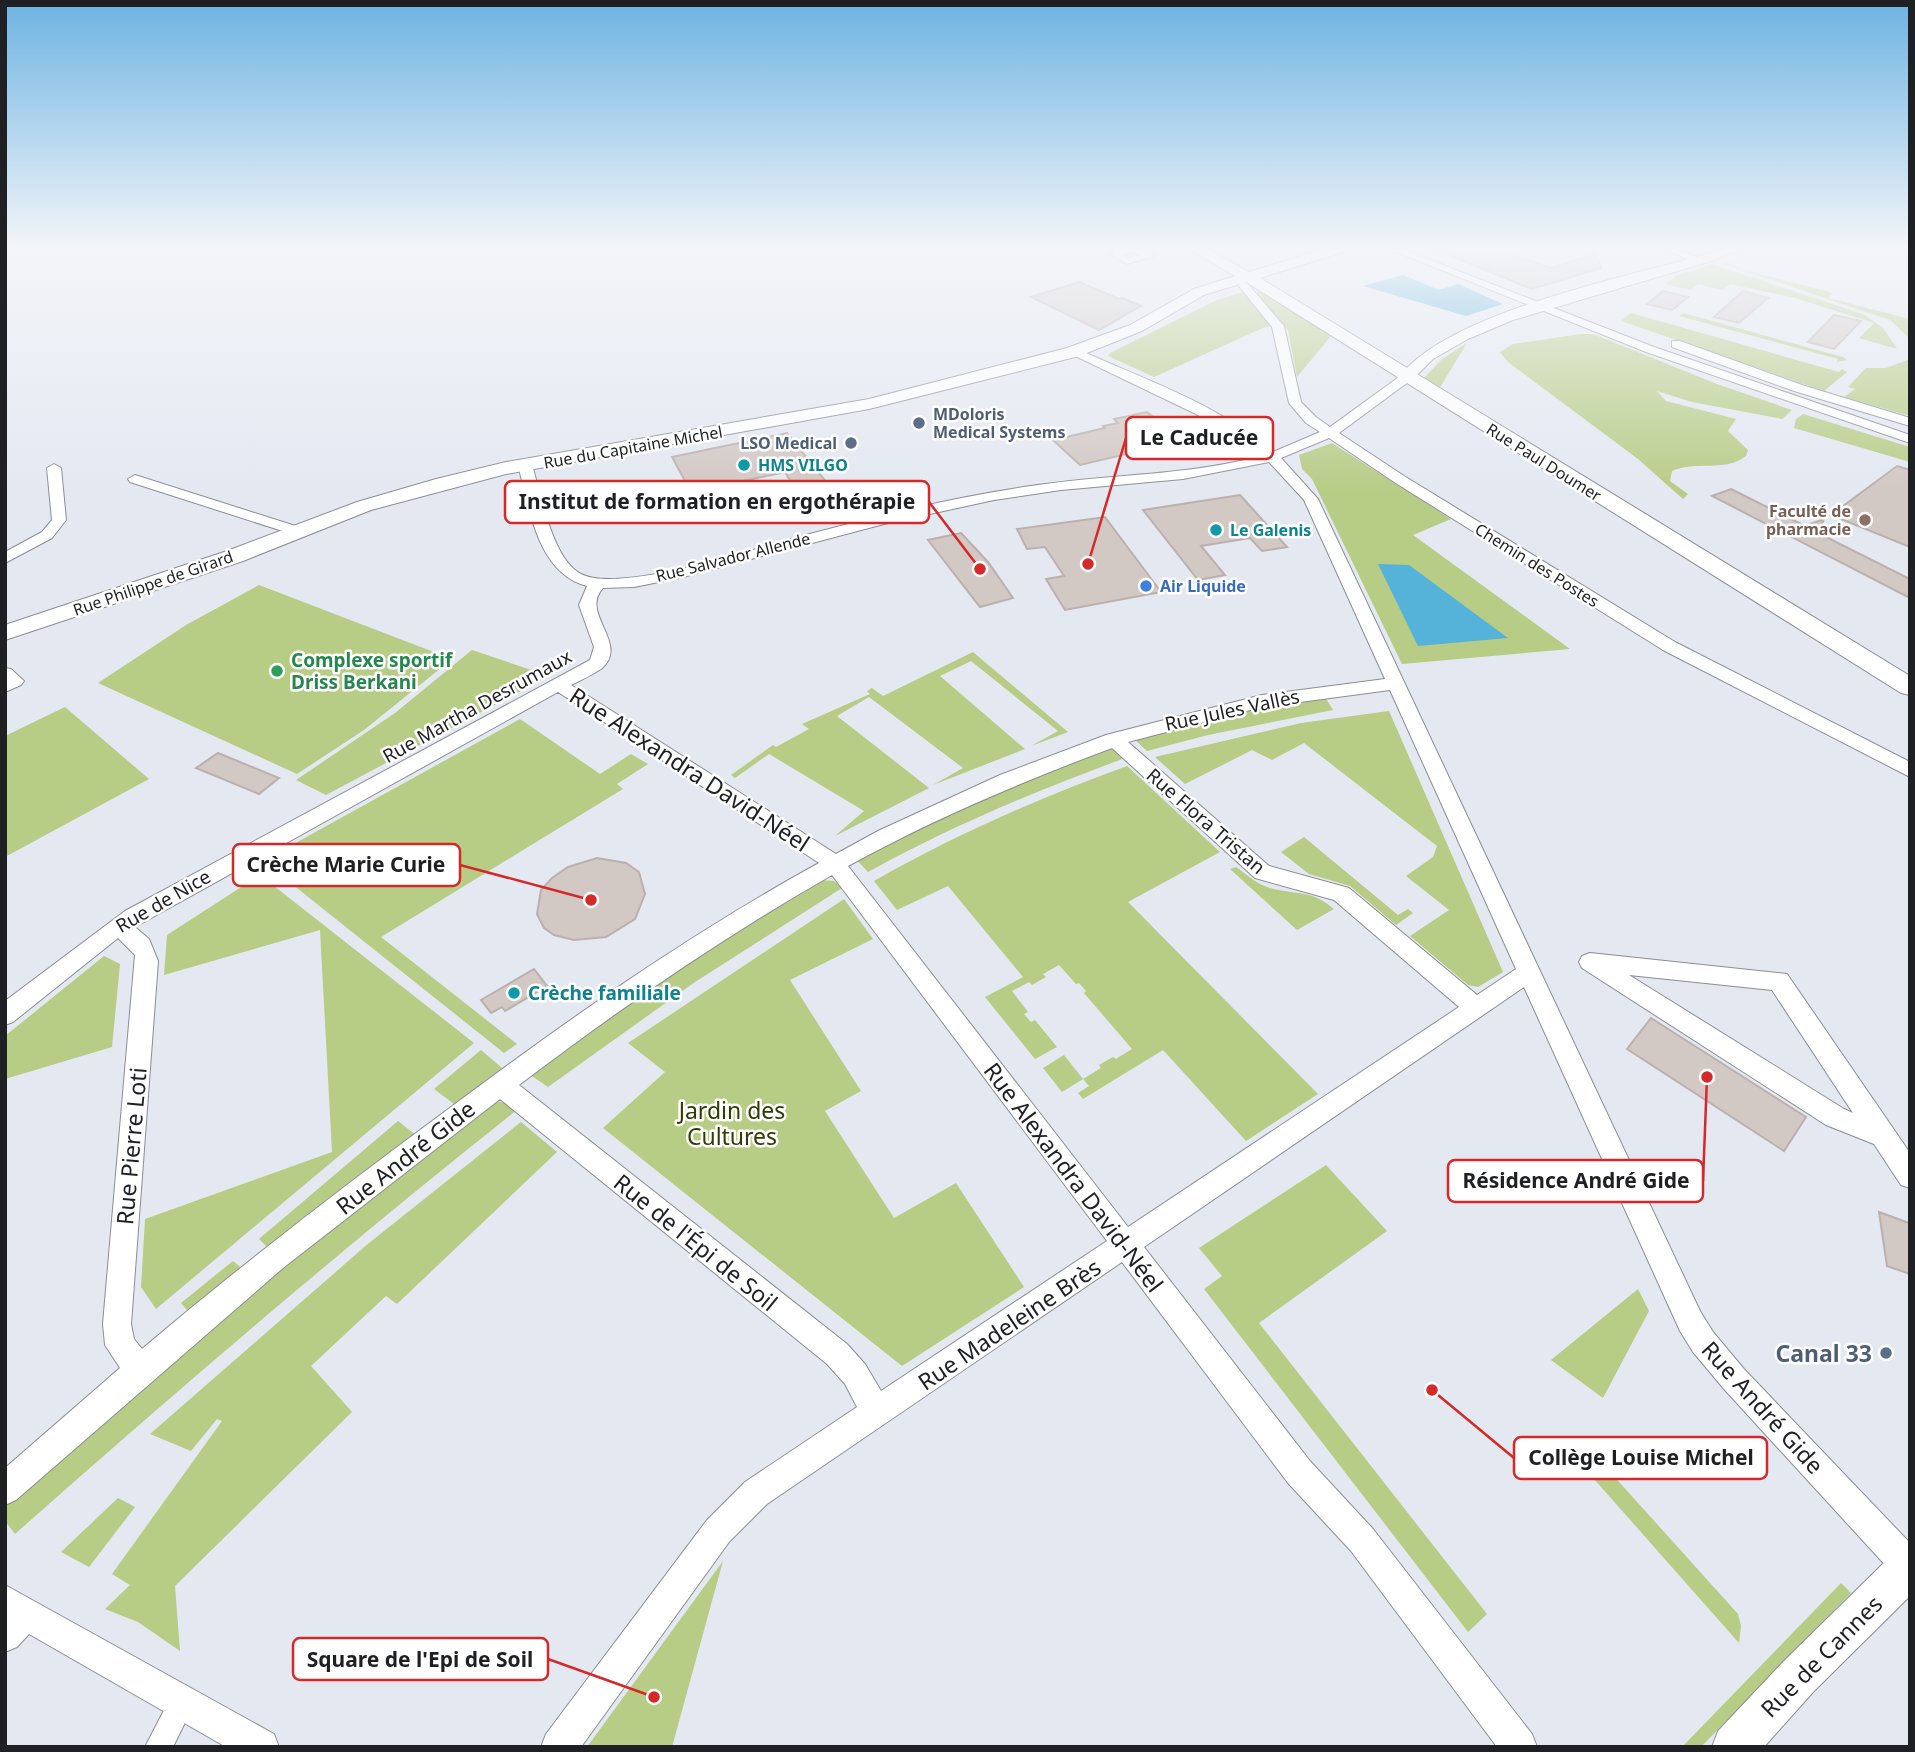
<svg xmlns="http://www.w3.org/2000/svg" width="1915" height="1752" font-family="'Noto Sans',sans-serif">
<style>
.green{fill:#b7cc85}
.water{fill:#55b2d8}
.building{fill:#d2c8c4;stroke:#bbb0ad;stroke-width:2}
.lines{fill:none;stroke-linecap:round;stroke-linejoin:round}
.pedestrian-casing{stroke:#8a8d95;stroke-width:2}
.minor-casing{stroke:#8a8d95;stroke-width:2}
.tertiary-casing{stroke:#8a8d95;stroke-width:2}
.secondary-casing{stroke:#8a8d95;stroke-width:2}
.pedestrian{fill:#fff;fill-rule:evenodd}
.minor{fill:#fff;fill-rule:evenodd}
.tertiary{fill:#fff;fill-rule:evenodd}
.secondary{fill:#fff;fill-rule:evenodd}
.service-dot{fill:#5c6f8a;stroke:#fff;stroke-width:2.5}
.culture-dot{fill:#0f9aa8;stroke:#fff;stroke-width:2.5}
.education-dot{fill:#8d6e63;stroke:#fff;stroke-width:2.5}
.shop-dot{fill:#3f7fe0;stroke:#fff;stroke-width:2.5}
.leisure-dot{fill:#2e9e5b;stroke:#fff;stroke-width:2.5}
.labels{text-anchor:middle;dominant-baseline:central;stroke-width:5;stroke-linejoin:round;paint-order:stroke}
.far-service-label{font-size:16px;font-weight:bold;fill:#4e5e75;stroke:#fff;text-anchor:start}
.far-street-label{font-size:16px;fill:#1f2024;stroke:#fff}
.far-culture-label{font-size:16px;font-weight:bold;fill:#0d838f;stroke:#fff;text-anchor:start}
.far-education-label{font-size:16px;font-weight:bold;fill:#785e54;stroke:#fff;text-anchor:end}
.far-shop-label{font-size:16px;font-weight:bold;fill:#366cbe;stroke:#fff;text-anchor:start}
.leisure-label{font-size:19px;font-weight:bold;fill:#27864d;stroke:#fff;text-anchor:start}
.street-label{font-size:19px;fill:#1f2024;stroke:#fff}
.culture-label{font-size:19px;font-weight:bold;fill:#0d838f;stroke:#fff;text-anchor:start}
.near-street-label{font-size:23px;fill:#1f2024;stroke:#fff}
.near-park-label{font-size:23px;fill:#303d02;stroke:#fff}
.near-service-label{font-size:23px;font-weight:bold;fill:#4e5e75;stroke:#fff;text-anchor:end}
.leader{fill:none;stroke:#d62828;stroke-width:2.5}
.callout-dot{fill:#d62828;stroke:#fff;stroke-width:2.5}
.callout{fill:#fff;stroke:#d62828;stroke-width:2.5}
.callout-label{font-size:21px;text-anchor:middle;font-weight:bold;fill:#1f2024}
</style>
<rect width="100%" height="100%" fill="#e4e8f1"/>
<g class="green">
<polygon points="1730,263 1740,269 1833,293 1828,298 1910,319 1910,339 1890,320 1724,264"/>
<polygon points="1712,264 1865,315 1883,328 1897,349 1859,338 1874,323 1795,298 1730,284 1722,290 1698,284 1690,290 1666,284 1677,275"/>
<polygon points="1260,291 1331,336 1297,377 1288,330 1254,293"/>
<polygon points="1243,292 1272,326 1265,327 1154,377 1108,356 1110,353 1217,300"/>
<polygon points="1631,313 1839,372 1842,369 1847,372 1824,391 1621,321"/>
<polygon points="1683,313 1843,357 1847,360 1836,362 1838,359 1679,316"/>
<path d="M1581,334H1593L1717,384L1792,410L1782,419L1692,402L1657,391L1666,401L1736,419L1728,431L1748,450L1746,456C1724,473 1696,460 1672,471L1670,481L1688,494L1683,499L1638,459L1508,362L1500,352L1513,344Z"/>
<polygon points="1467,343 1439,389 1423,379 1442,359"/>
<polygon points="1910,359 1910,416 1844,397 1855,389 1848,387 1866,368 1886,368"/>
<polygon points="1803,414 1910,447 1910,462 1794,428 1796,419"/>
<polygon points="1332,443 1451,519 1413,535 1570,649 1402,664 1312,479 1302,469 1299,455"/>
<polygon points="259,585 452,659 364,730 297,774 98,683 186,625"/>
<polygon points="472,650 549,676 326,795 296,780 395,713"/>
<polygon points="973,652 1068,732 1031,746 1058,731 971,661 940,676 1025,749 933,785 963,768 869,697 837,716 929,788 835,836 864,811 769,754 735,778 731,775 773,745 776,747 809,729 802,724 870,694 867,691 872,688 883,696"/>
<polygon points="1325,697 1333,710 1208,735 1147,751 1134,739 1230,714"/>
<polygon points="65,707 149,779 5,857 5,736"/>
<polygon points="1389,711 1503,972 1478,987 1468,985 1410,936 1449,910 1406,876 1433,857 1437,846 1304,743 1272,760 1252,750 1185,784 1155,757 1301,723"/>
<polygon points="520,719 600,774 631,754 648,764 617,784 623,789 381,937 517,1044 504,1053 263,861"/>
<path d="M1109,748L1118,752L1125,758C1036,791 951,826 868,872L855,858L968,800Z"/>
<path d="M1127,766L1220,852L1128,902L1318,1094L1246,1141L1163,1050L1083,1099L1078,1093L1089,1086L1083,1079L1062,1092L1043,1068L1064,1055L1083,1079L1101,1068L1099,1065L1113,1057L1116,1059L1132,1049L1084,993L1086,991L1079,983L1076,984L1059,965L1043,974L1046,977L1032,985L1029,982L1012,991L1028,1012L1024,1014L1031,1022L1035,1020L1057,1047L1035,1059L985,997L1023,977L948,886L897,910L874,881C955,835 1039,798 1127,766Z"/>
<polygon points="1304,837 1398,915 1408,909 1413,913 1396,925 1350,886 1309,874 1281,852"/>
<path d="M1236,867C1247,875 1257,884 1270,888C1297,895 1312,890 1334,909L1297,930L1230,869Z"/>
<polygon points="260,875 474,1043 156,1309 141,1287 145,1219 332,1152 320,930 164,975 167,935"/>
<polygon points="821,880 834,881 842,888 695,982 548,1087 529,1074 657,982"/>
<polygon points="844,899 873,939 790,980 861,1091 825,1111 894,1218 956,1183 1024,1287 902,1366 603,1128 665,1072 628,1043"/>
<polygon points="104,956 120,964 112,1047 5,1079 5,1036"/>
<polygon points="481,1050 502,1068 454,1104 434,1089"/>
<path d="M495,1101L507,1103L517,1110C344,1247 180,1388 15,1534L5,1521V1505L191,1342L343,1214Z"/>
<polygon points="398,1121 417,1136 271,1251 259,1239"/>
<polygon points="521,1122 557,1152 397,1304 386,1296 311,1366 352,1412 175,1586 180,1651 138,1622 105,1609 130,1585 112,1574 222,1421 217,1419 191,1451 150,1434 369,1243"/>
<polygon points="1326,1165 1387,1231 1259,1323 1487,1614 1468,1632 1204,1289 1222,1276 1199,1248"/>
<polygon points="233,1261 246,1272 193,1317 181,1303"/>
<polygon points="1638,1289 1649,1311 1603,1398 1551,1360"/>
<polygon points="1602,1463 1738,1614 1741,1626 1739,1643 1594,1479"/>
<polygon points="118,1498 135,1507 89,1567 61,1552"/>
<polygon points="723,1561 672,1747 587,1747"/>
<polygon points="1841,1583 1851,1593 1701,1747 1682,1747"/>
</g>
<g class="water">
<polygon points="1403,275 1439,290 1458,284 1503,304 1466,316 1363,286"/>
<polygon points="1378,564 1409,565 1508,638 1418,646"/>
</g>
<g class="building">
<polygon points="1434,249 1493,249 1551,268 1596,254 1601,268 1532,289"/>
<polygon points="1079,282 1119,299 1122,298 1141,306 1099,330 1031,297"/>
<polygon points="1663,291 1688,297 1672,310 1647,304"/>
<polygon points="1743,291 1768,298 1739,323 1714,317"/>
<polygon points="1834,315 1861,321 1834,349 1808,342"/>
<polygon points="1147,412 1187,445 1161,451 1156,447 1080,465 1053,440 1105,428 1103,426 1118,423 1114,419"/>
<polygon points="787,433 827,483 796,490 785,472 725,485 727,488 724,488 729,497 697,503 672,457"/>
<polygon points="1897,466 1910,470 1910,547 1831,515"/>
<polygon points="1731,489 1805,526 1824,519 1818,533 1910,579 1910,598 1712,496"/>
<polygon points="1240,495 1287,547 1262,551 1250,538 1201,546 1225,575 1198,580 1143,510"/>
<polygon points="1105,517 1161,592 1065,610 1046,579 1064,576 1045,547 1027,549 1017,529"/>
<polygon points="961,533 988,562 1013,598 980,607 928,540"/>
<polygon points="218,753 279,778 259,794 196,768"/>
<polygon points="597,858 626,863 639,872 645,894 635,919 606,937 574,940 554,935 544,928 537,914 541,890 552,878 568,867"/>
<polygon points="534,969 547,986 505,1011 502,1007 491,1013 481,1000"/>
<polygon points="1651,1018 1806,1117 1784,1151 1627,1049"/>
<polygon points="1879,1212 1909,1223 1910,1274 1887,1266"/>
</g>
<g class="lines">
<defs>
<polygon id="pedestrian" points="183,1687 192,1691 196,1700 173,1747 145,1747 174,1691"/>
<g id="minor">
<path d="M1120,249H1143L1154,256L1127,264L1109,253ZM1134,252L1140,255L1129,258L1123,254Z"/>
<polygon points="1389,249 1402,249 1654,347 1910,435 1910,443 1646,352"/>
<polygon points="1664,249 1678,249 1705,261 1696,263"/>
<path d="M1243,282L1247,283L1284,326L1301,402L1316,417L1330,427L1403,374H1411V380L1339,433L1404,476L1675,642L1910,762V777L1663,650L1394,482L1329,438L1281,458L1318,499L1700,1311L1713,1332L1744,1369L1910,1543V1583L1898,1579L1724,1389L1693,1352L1680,1331L1524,987L1144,1247L1310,1461L1373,1529L1532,1734L1537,1747H1497L1351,1551L1288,1483L1122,1262L767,1504L729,1542L581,1747H541L546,1734L707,1520L745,1482L857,1407L845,1384L827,1364L500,1099L283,1268L16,1500L5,1505V1468L120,1368L105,1345L103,1324L135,955L118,938L13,1022L5,1025V1001L125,911L590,660L594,647L579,605L587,586C537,573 530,509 518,465L520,462L525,461L532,465C541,494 552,559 581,574C619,594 754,549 798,537C875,517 952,497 1031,486C1108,474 1186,476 1261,456L1198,415L1067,352L1077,349C1143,379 1219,404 1273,452L1320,432L1306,423L1289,403L1272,327L1238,285ZM1269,462L1304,500L1385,679L1262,695L1106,735L1000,775L878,831L836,854L571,685C581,680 592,675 601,669C631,644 579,614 603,588L634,587L679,578L884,524L994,500L1061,490L1183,479ZM1390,690L1516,969L1477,995L1349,888L1269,866L1128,742L1262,707ZM558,692L819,863C688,935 566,1021 447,1110C343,1187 241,1265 142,1349L134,1339L131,1324L158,961L149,939L135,927ZM1112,748L1255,878L1334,900L1459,1007L1128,1227L848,866C933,819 1021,782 1112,748ZM832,875L1107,1241L881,1391L865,1364L847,1344L519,1085C619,1009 723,937 832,875Z"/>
<polygon points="1672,341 1680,341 1802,385 1910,418 1910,426 1794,391 1672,347"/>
<polygon points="54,464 61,468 66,520 52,538 5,563 5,552 42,532 52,520 47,468"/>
<polygon points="135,475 305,529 308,532 300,537 295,535 130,482 128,479"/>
<polygon points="5,668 11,669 24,681 21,685 5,692"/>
<path d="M1590,953L1787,974L1910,1153V1188L1901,1185L1874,1144L1826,1125L1582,968L1579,962L1582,956ZM1629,975L1772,990L1853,1113L1844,1109Z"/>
<polygon points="5,1585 274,1734 279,1747 226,1747 29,1634 17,1647 5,1652"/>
</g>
<g id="tertiary">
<path d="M1724,249H1742L1708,262L1513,320L1468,339L1433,359L1412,380H1402L1399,377C1451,309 1640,275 1724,249Z"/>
<polygon points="1910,1547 1910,1596 1814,1691 1764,1747 1712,1747 1718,1731 1784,1661 1895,1552"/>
</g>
<polygon id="secondary" points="1190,249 1208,249 1249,272 1324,249 1345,249 1343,252 1260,278 1910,676 1910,695 1901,693 1246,282 1204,295 1142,331 1079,356 869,409 506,474 371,510 243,561 5,640 5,625 227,551 357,502 436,479 506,462 869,399 1067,348 1130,325 1194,289 1235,276"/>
</defs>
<use href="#pedestrian" class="pedestrian-casing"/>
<use href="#minor" class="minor-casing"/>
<use href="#tertiary" class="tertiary-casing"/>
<use href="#secondary" class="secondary-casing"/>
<use href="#pedestrian" class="pedestrian"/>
<use href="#minor" class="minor"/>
<use href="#tertiary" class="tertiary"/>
<use href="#secondary" class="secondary"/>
</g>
<linearGradient id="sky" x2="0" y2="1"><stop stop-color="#6db3e2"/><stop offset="0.5" stop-color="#f3f5f9"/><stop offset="1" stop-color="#f3f5f9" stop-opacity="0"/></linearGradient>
<rect width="1915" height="494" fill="url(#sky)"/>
<g class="service-dot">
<circle cx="919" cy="423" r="7"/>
<circle cx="851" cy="443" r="7"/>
<circle cx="1886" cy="1353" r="7"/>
</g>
<g class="culture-dot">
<circle cx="744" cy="465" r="7"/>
<circle cx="1216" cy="530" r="7"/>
<circle cx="514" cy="993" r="7"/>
</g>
<circle class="education-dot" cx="1865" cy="520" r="7"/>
<circle class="shop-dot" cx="1146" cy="586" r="7"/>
<circle class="leisure-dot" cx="277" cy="671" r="7"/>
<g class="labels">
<g class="far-service-label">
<text x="933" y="414">MDoloris<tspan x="933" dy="18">Medical Systems</tspan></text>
<text x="837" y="443" text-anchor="end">LSO Medical</text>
</g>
<g class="far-street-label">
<text transform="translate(633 447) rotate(-10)">Rue du Capitaine Michel</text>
<text transform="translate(1544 462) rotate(32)">Rue Paul Doumer</text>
<text transform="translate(733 557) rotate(-14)">Rue Salvador Allende</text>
<text transform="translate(1537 565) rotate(32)">Chemin des Postes</text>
<text transform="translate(153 583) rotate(-19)">Rue Philippe de Girard</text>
</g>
<g class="far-culture-label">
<text x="758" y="465">HMS VILGO</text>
<text x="1230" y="530">Le Galenis</text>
</g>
<g class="far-education-label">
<text x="1851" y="511">Faculté de<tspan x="1851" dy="18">pharmacie</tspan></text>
</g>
<g class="far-shop-label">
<text x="1160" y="586">Air Liquide</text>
</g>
<g class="leisure-label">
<text x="291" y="660">Complexe sportif<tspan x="291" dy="22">Driss Berkani</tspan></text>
</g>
<g class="street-label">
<text transform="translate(477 706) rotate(-29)">Rue Martha Desrumaux</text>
<text transform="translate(1232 710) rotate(-12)">Rue Jules Vallès</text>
<text transform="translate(1206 821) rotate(41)">Rue Flora Tristan</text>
<text transform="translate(163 901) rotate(-30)">Rue de Nice</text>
</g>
<g class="culture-label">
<text x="528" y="993">Crèche familiale</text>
</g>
<g class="near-street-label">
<text transform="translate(690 769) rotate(33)">Rue Alexandra David-Néel</text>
<text transform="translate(131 1146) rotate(-85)">Rue Pierre Loti</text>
<text transform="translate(405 1157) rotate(-38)">Rue André Gide</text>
<text transform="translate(1074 1177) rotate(53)">Rue Alexandra David-Néel</text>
<text transform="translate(696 1242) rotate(39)">Rue de l'Épi de Soil</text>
<text transform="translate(1009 1324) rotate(-34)">Rue Madeleine Brès</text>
<text transform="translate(1763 1407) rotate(48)">Rue André Gide</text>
<text transform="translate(1821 1656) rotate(-45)">Rue de Cannes</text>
</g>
<g class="near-park-label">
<text x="732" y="1110">Jardin des<tspan x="732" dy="26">Cultures</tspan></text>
</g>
<g class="near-service-label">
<text x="1872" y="1353">Canal 33</text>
</g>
</g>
<path class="leader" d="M1088 564L1126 438M980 569L929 502M591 900L460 865M1707 1077L1703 1181M1432 1390L1514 1458M654 1697L548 1659"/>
<g class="callout-dot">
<circle cx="1088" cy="564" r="7"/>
<circle cx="980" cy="569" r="7"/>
<circle cx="591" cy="900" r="7"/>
<circle cx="1707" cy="1077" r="7"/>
<circle cx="1432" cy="1390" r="7"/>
<circle cx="654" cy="1697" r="7"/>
</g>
<g class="callout">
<rect x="1126" y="417" width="147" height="42" rx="7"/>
<rect x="505" y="481" width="424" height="42" rx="7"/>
<rect x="233" y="844" width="227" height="42" rx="7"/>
<rect x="1448" y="1160" width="255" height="42" rx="7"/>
<rect x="1514" y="1437" width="253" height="42" rx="7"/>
<rect x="293" y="1638" width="255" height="42" rx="7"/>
</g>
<g class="callout-label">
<text x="1199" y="445">Le Caducée</text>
<text x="717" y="509">Institut de formation en ergothérapie</text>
<text x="346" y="872">Crèche Marie Curie</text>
<text x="1576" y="1188">Résidence André Gide</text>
<text x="1641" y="1465">Collège Louise Michel</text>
<text x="420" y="1667">Square de l'Epi de Soil</text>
</g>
<rect width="1915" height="1752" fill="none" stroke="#1f2024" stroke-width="14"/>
</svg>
